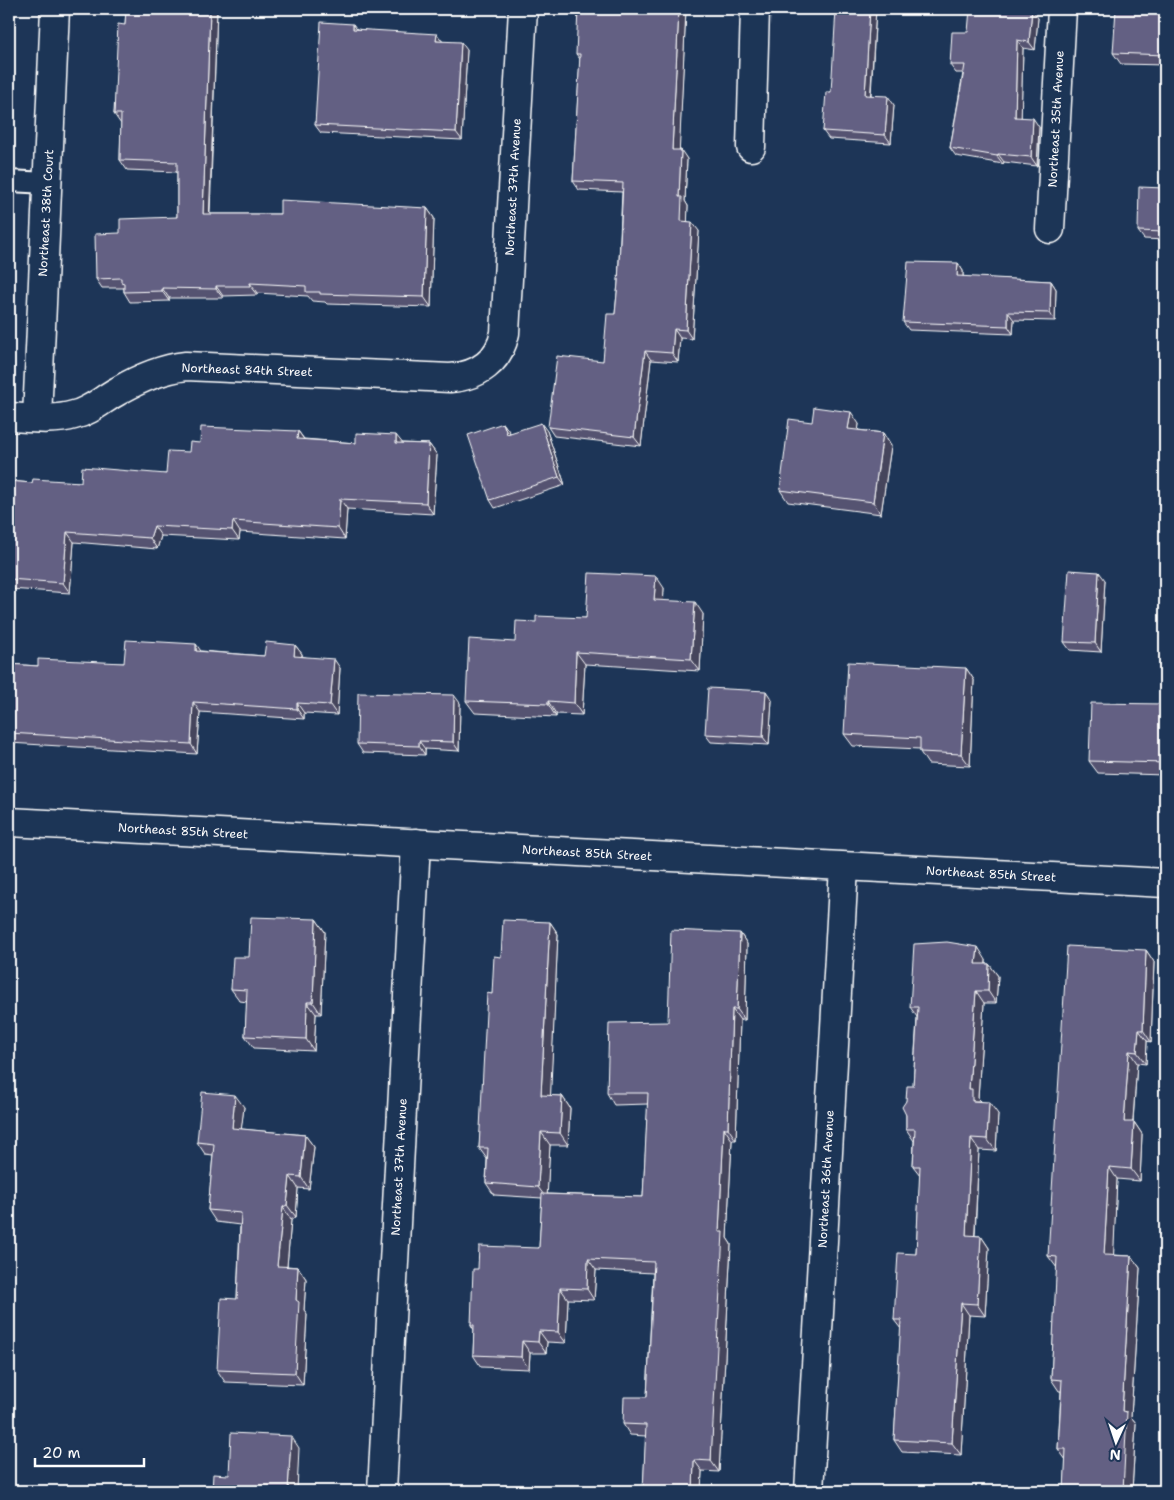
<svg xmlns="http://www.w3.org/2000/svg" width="1174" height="1500" font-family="'Shantell Sans',sans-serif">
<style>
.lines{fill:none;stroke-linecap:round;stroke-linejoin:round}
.lane-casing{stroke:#fff;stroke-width:24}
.street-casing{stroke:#fff;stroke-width:31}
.lane{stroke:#1d3557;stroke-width:20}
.street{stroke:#1d3557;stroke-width:28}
.wall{fill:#555371;stroke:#fff}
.shaded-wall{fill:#45445c;stroke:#fff}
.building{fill:#636183;stroke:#fff}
.labels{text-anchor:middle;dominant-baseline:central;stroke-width:4;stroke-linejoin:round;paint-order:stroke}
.street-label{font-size:12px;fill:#fff;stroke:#1d3557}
</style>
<rect width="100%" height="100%" fill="#1d3557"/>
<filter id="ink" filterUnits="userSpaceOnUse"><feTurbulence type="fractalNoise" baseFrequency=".02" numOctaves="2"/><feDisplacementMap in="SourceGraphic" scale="10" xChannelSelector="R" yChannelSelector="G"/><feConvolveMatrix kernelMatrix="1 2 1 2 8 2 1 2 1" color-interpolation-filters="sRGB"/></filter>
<g filter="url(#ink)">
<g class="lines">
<defs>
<polyline id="lane" points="9,181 47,183"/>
<g id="street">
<polyline points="751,147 755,9"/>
<polyline points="1050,229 1062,9"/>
<path d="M9,417C30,418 54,421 74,415C91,411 103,399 118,391C140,378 161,369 186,366L450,378C478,376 499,362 505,333L523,9"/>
<polyline points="37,418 55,9"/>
<polyline points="9,822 1165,883"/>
<polyline points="382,1491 416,843"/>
<polyline points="809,1491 844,867"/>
</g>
</defs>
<use href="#lane" class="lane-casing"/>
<use href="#street" class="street-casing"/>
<use href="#lane" class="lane"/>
<use href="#street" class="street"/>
</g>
<g class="wall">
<polygon points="126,9 217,9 210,214 280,214 427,208 434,218 431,307 327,304 325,302 312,301 308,296 257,293 257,295 223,296 223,298 169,298 169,301 130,302 124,292 124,288 102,288 96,279 120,233 177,217 177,172 127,170 120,160 121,124 114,114 125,25"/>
<polygon points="686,9 679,150 687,159 685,201 688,206 687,221 699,231 692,339 680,338 678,362 651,360 641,446 554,436 548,427 603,361 615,314 618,283 622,192 579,190 573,181 580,59 576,54"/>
<polygon points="876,9 871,95 894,105 891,143 829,139 823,131 831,92"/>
<polygon points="1165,9 1165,65 1121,64 1113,53"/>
<polygon points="1038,18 1035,50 1023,48 1021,117 1039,127 1037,166 1004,162 1003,164 956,156 950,148 963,73 956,73 950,65 968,32"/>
<polygon points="357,29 442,41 467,50 462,140 321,133 315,125"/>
<polygon points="1165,188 1165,240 1144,239 1138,231"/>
<polygon points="958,263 963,271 963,277 1051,281 1056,289 1055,321 1014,320 1013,334 909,330 903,322"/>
<polygon points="812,422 859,424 858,430 883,433 891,446 881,514 788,502 780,490"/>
<polygon points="503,423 510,433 547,431 565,485 495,508 490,500"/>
<polygon points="298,431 304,439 356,443 402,443 429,444 437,455 433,514 347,509 345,539 240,532 239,540 161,536 157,549 74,542 70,593 9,589 9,481 32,483 81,482 166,474 189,452 200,443"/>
<polygon points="1105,580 1101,652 1070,650 1064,642"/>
<polygon points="664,588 663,600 703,614 700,671 585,664 582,715 556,714 556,717 475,713 466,701 515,642 536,622 586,618"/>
<polygon points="295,645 302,654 302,656 340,668 337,715 304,713 304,719 200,712 197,754 9,743 9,664 38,666 124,663 201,651 264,656"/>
<polygon points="966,668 974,680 970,766 928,764 920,752 920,749 853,746 844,734"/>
<polygon points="772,700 769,745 711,742 705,734"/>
<polygon points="460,703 459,751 425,749 425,755 363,753 357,744"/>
<polygon points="1165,704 1165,775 1098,773 1089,761"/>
<polygon points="316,919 325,932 321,1014 316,1014 314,1051 254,1048 245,1036 247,1002 240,1001 231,989 249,957"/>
<polygon points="550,922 558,934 550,1096 562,1096 570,1108 568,1145 550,1145 547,1194 643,1197 648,1104 614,1105 607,1093 668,1022 740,933 747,944 745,1020 740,1020 736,1140 732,1140 727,1238 731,1244 719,1472 702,1471 701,1491 643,1491 646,1436 630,1435 623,1424 647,1397 653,1273 596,1270 594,1300 568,1299 566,1343 547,1342 546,1353 530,1353 529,1369 481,1367 473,1355 474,1330 471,1325 478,1269 539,1248 542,1198 494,1195 486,1183 487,1159 479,1148 492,994 501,957"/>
<polygon points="1146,950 1154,962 1151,1042 1147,1041 1146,1064 1137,1063 1133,1122 1134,1122 1142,1134 1140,1181 1117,1179 1113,1255 1131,1256 1140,1268 1131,1417 1136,1423 1132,1491 1064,1491 1066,1460 1058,1449 1061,1391 1059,1391 1051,1379 1057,1268 1048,1256"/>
<polygon points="986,960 986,964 989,964 998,976 996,1003 984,1003 978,1098 981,1101 998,1114 996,1151 979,1150 975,1236 981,1236 989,1248 985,1316 969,1315 961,1455 902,1452 894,1440 901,1329 894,1320 916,1254 920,1175 913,1166 914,1141 906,1129 906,1101 913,1086 917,1017 910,1007"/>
<polygon points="244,1107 241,1129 305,1135 314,1147 309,1189 298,1188 296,1217 291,1220 287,1266 298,1267 306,1279 304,1310 307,1314 303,1385 225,1382 217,1370 237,1299 240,1225 216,1222 208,1210 213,1155 205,1154 197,1142"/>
</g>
<g class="shaded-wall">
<polygon points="210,9 217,9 209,224 203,214"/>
<polygon points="679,9 686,9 679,158 672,150"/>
<polygon points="870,9 876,9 870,103 865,95"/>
<polygon points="1032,9 1038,18 1035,50 1029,42"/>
<polygon points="353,24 359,32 353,29"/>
<polygon points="437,34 443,42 436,41"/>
<polygon points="1017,40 1023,48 1021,125 1015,117"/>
<polygon points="461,42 467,50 462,140 456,132"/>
<polygon points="888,96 894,105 891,143 885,135"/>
<polygon points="1033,118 1039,127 1037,166 1031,157"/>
<polygon points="681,150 687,159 685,201 688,206 687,230 681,221 679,197"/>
<polygon points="998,154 1004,162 1003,164 997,156"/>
<polygon points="427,208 434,218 431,307 424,297"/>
<polygon points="692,222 699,231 692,339 686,330"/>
<polygon points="958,263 963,271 963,284 957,276"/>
<polygon points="1051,281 1056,289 1055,321 1050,313"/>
<polygon points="250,283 257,293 257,295 250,286"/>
<polygon points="216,286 223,296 223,298 216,289"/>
<polygon points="162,288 169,298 169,301 162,291"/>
<polygon points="1008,312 1014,320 1013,334 1008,326"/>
<polygon points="674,329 680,338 678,362 672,353"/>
<polygon points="645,351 651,360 641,446 634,437"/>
<polygon points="851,412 859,424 857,441 848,429"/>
<polygon points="503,423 509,431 513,442 507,434"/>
<polygon points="541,423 547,431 565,485 559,477"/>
<polygon points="298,431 305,441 297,439"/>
<polygon points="883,433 891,446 881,514 873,502"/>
<polygon points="396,435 404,445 396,443"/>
<polygon points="429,444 437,455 433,514 426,503"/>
<polygon points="340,499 347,509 345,539 338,528"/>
<polygon points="233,521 240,532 239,540 232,530"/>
<polygon points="154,526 161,536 157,549 150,538"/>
<polygon points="67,532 74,542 70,593 63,583"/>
<polygon points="1099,572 1105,580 1101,652 1095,643"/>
<polygon points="656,576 664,588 663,612 654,600"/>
<polygon points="695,602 703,614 700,671 691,659"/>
<polygon points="196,644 203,654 196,651"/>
<polygon points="295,645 302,654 301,666 294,656"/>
<polygon points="576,652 585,664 582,715 574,703"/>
<polygon points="334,659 340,668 337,715 330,705"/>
<polygon points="966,668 974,680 970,766 961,754"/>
<polygon points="766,691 772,700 769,745 763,737"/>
<polygon points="454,695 460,703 459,751 453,742"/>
<polygon points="548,701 556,714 556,717 548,704"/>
<polygon points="193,702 200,712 197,754 191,744"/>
<polygon points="297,703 304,713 304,719 297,709"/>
<polygon points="419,741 425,749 425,755 419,746"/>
<polygon points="316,919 325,932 321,1014 313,1002"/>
<polygon points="550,922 558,934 550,1107 541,1095"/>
<polygon points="740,933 747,944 745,1020 737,1009"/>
<polygon points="978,947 986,960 985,976 976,964"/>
<polygon points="1146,950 1154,962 1151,1042 1143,1030"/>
<polygon points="989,964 998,976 996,1003 988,991"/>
<polygon points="976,991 984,1003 978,1098 981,1101 972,1101 969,1089"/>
<polygon points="307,1002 316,1014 314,1051 306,1039"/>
<polygon points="732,1009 740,1020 736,1140 728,1128"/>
<polygon points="1139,1030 1147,1041 1146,1064 1137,1052"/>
<polygon points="1129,1051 1137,1063 1132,1133 1124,1122"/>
<polygon points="235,1095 244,1107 240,1140 232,1128"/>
<polygon points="562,1096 570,1108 568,1145 560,1133"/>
<polygon points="989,1102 998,1114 996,1151 987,1139"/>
<polygon points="1134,1122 1142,1134 1140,1181 1131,1169"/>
<polygon points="724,1128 732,1140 727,1238 731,1244 719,1472 711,1461 719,1232"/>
<polygon points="541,1132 550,1145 547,1199 538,1187"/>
<polygon points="305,1135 314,1147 309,1189 301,1177"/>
<polygon points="971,1138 979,1150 974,1247 966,1235"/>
<polygon points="1109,1167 1117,1179 1113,1267 1104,1255"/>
<polygon points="290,1176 298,1188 296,1217 287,1205"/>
<polygon points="283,1207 291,1220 286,1278 277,1266"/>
<polygon points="981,1236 989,1248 985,1316 977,1304"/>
<polygon points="1131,1256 1140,1268 1131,1417 1136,1423 1132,1491 1123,1491 1122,1411"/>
<polygon points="588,1259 596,1270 594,1300 587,1289"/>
<polygon points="298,1267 306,1279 304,1310 307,1314 303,1385 295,1373 296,1300"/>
<polygon points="560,1288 568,1299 566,1343 558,1332"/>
<polygon points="961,1303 969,1315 961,1455 952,1443"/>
<polygon points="539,1331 547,1342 546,1353 538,1342"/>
<polygon points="522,1341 530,1353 529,1369 521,1357"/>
<polygon points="291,1436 299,1448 297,1491 288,1491"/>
<polygon points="694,1460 702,1471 701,1491 693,1491"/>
</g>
<g class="building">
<polygon points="126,9 210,9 203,214 280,214 280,200 427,208 424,297 320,294 320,292 306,292 306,286 250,283 250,286 216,286 216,289 162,288 162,291 124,292 124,283 121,282 121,278 96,279 95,234 120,233 120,219 177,217 177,162 120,160 121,114 114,114 118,24 125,25"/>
<polygon points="578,9 679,9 672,150 681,150 679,197 682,197 681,221 692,222 686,330 674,329 672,353 645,351 634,437 548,427 557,356 603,361 607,314 615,314 618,283 623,183 573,181 580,54 576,54"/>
<polygon points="836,9 870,9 865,95 888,96 885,135 823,131 826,92 831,92"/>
<polygon points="970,9 1032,9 1029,42 1017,40 1015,117 1033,118 1031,157 998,154 997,156 950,148 965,65 950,65 952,32 968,32"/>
<polygon points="1116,9 1165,9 1165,55 1113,53"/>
<polygon points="321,22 353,24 353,29 437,34 436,41 461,42 456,132 315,125"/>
<polygon points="1139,187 1165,188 1165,232 1138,231"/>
<polygon points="908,262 958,263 957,276 1051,281 1050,313 1008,312 1008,326 903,322"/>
<polygon points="814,407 851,412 848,429 883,433 873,502 780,490 789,419 812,422"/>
<polygon points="503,423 507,434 541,423 559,477 490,500 468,435"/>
<polygon points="201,427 298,431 297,439 356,443 356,433 396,435 396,443 429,444 426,503 340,499 338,528 233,521 232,530 154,526 150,538 67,532 63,583 9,579 9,481 32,483 33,479 81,482 82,467 166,474 168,451 189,452 190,442 200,443"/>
<polygon points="1069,570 1099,572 1095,643 1064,642"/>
<polygon points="589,573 656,576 654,600 695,602 691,659 576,652 574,703 548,701 548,704 466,701 469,639 515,642 516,621 536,622 536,616 586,618"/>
<polygon points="126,640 196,644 196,651 264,656 266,642 295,645 294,656 334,659 330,705 297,703 297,709 193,702 191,744 9,733 9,664 38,666 38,659 124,663"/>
<polygon points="848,662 966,668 961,754 920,752 920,738 844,734"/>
<polygon points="708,688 766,691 763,737 705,734"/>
<polygon points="358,693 454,695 453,742 419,741 419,746 357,744"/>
<polygon points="1091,703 1165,704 1165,763 1089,761"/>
<polygon points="251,917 316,919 313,1002 307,1002 306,1039 245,1036 247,990 231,989 233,957 249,957"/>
<polygon points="503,920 550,922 541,1095 562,1096 560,1133 541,1132 538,1187 486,1183 488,1148 479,1148 487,993 492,994 494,956 501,957"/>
<polygon points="671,930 740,933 737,1009 732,1009 728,1128 724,1128 719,1232 723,1232 711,1461 694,1460 693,1491 643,1491 646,1425 623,1424 624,1397 647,1397 654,1262 588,1259 587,1289 560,1288 558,1332 539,1331 538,1342 522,1341 521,1357 473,1355 474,1325 471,1325 473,1269 478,1269 479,1246 539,1248 542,1194 643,1197 648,1093 607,1093 609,1023 668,1022"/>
<polygon points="947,942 978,947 976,964 989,964 988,991 976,991 969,1089 972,1089 972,1101 989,1102 987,1139 971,1138 966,1235 981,1236 977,1304 961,1303 952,1443 894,1440 901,1320 894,1320 898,1253 916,1254 920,1166 913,1166 915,1129 906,1129 906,1115 902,1107 906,1101 907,1086 913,1086 918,1007 910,1007 914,944"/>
<polygon points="1067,946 1146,950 1143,1030 1139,1030 1137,1052 1129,1051 1124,1122 1134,1122 1131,1169 1109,1167 1104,1255 1131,1256 1122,1411 1127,1412 1123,1491 1064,1491 1066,1449 1058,1449 1062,1380 1051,1379 1057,1257 1048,1256"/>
<polygon points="202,1092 235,1095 232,1128 305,1135 301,1177 290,1176 287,1205 283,1207 277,1266 298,1267 296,1300 299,1302 295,1373 217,1370 221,1298 237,1299 241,1213 208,1210 214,1144 197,1142"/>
<polygon points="231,1433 291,1436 288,1491 212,1491 213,1474 229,1475"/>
<polygon points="885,1487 927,1491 884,1491"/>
</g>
</g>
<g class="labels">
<g class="street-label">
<text transform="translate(1056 119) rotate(-87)">Northeast 35th Avenue</text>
<text transform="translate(513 187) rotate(-87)">Northeast 37th Avenue</text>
<text transform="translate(46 213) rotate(-87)">Northeast 38th Court</text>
<text transform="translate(247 370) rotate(2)">Northeast 84th Street</text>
<text transform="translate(183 831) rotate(3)">Northeast 85th Street</text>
<text transform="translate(587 853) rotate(3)">Northeast 85th Street</text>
<text transform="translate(991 874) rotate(3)">Northeast 85th Street</text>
<text transform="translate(399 1167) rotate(-87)">Northeast 37th Avenue</text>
<text transform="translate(826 1179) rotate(-87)">Northeast 36th Avenue</text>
</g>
</g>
<rect width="1174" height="1500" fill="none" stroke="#1d3557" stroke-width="30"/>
<rect x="15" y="15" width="1144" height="1470" fill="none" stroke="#fff" stroke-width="2" filter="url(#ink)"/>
<g transform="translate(1116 1442) rotate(183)" stroke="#1d3557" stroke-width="4" paint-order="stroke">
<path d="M0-4L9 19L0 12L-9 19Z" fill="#ffffff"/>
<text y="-8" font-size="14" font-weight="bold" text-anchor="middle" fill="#ffffff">N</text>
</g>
<path d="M35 1458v8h109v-8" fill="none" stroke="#ffffff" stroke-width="2.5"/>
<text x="42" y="1458" font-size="15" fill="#ffffff" stroke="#1d3557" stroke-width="4" paint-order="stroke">20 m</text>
</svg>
